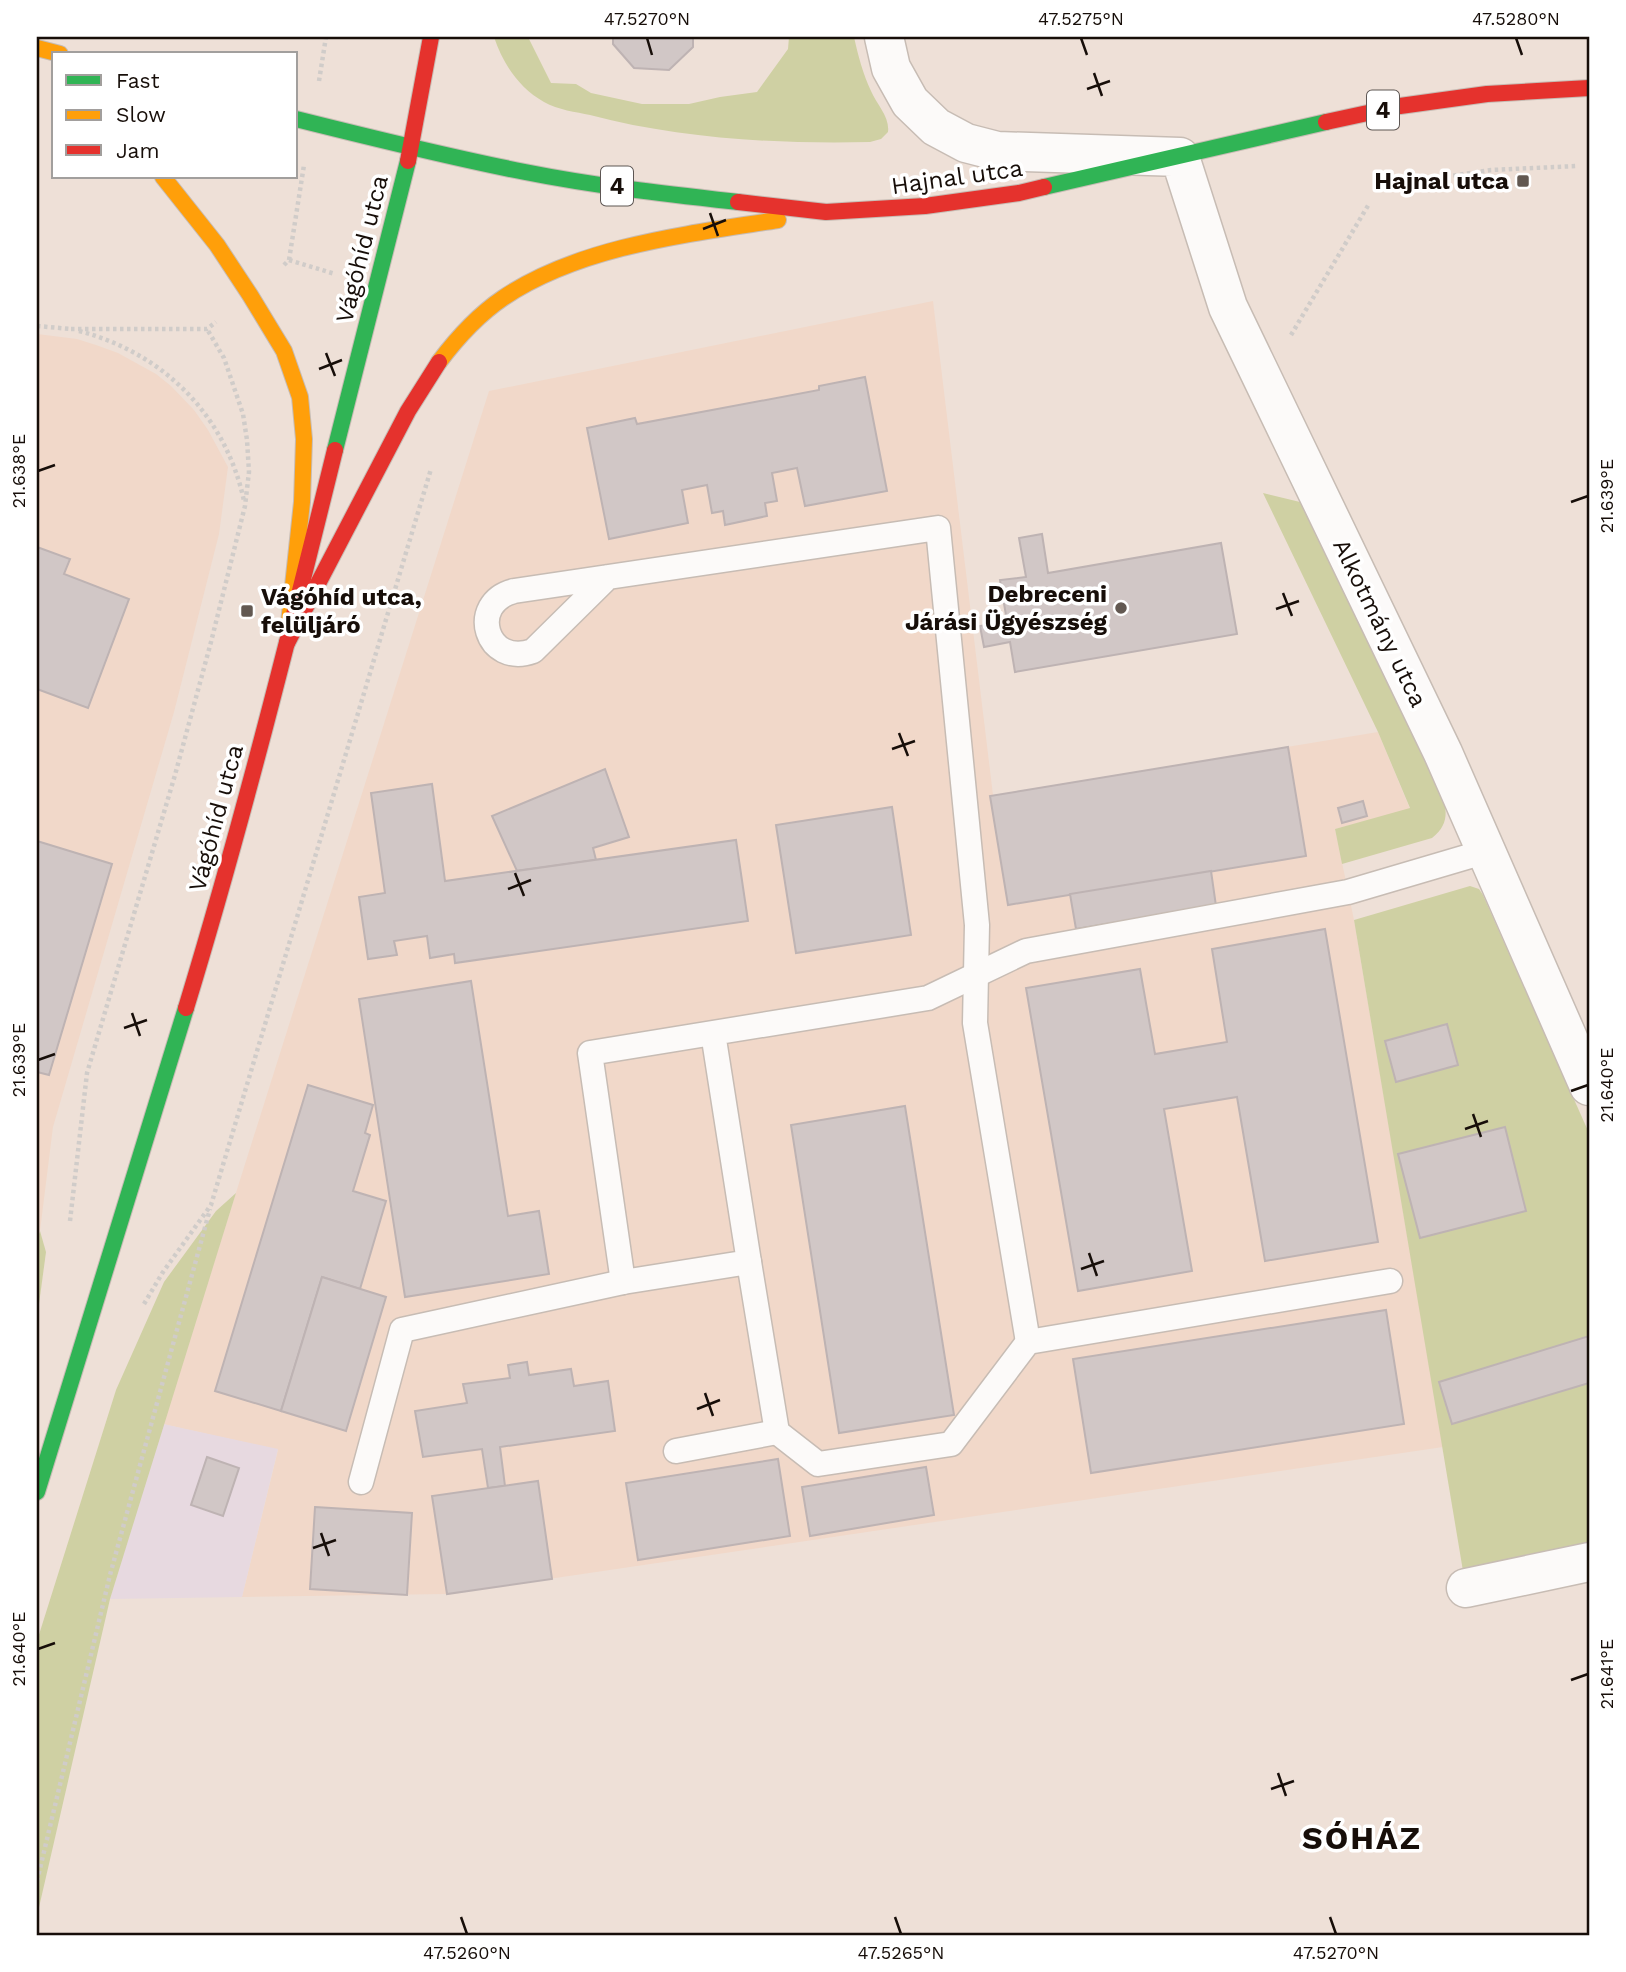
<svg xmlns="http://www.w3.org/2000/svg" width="1626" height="1972" font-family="'Work Sans',sans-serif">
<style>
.built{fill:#f1d8c9}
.industrial{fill:#e7d9e0}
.green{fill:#cfd0a3}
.building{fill:#d1c7c6;stroke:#beb3b3;stroke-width:2}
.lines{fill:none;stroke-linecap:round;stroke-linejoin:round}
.lane-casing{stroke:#c7bcb4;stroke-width:27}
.street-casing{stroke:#c7bcb4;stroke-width:41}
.fast-casing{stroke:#c7bcb4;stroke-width:18}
.slow-casing{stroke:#c7bcb4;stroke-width:18}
.jam-casing{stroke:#c7bcb4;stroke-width:18}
.path{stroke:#d0ccc9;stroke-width:4.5;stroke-dasharray:3.5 3.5;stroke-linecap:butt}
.lane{stroke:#fcfaf9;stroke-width:24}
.street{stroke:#fcfaf9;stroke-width:38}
.fast{stroke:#30b455;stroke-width:16}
.slow{stroke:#ff9f0a;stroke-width:16}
.jam{stroke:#e5322d;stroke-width:16}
.ticks{fill:none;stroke:#170e09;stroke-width:2.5}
.poi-dot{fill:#625851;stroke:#fff;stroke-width:2.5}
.labels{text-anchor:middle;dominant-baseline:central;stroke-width:7;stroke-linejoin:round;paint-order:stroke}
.shield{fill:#fff;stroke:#5d5653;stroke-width:2}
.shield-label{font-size:23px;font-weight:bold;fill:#170e09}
.street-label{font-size:24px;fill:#170e09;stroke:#fff}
.poi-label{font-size:24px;font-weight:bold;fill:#170e09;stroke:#fff;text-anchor:end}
.district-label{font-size:32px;font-weight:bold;letter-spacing:2px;fill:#170e09;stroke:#fff}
.neatline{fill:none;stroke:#170e09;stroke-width:2.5}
.ticks-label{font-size:18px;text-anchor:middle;fill:#170e09}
</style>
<rect width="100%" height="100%" fill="#eee0d7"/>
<g class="built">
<polygon points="933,301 993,795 1378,732 1410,809 1335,829 1354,920 1443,1447 447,1594 242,1597 278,1450 163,1424 489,391"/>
<polygon points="37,334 77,339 96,345 118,353 156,374 171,386 194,410 208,430 228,467 219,534 174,712 53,1127 40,1231 37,1240"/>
</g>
<polygon class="industrial" points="163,1424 278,1449 242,1597 110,1599"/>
<g class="green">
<path d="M494,37H528L551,83L576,84L591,93L642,104H689L720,97L757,92L788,49L789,37H854C858,55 863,74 871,91C877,105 890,117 888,132L881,139L870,142C777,144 681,139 590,115C576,112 558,110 544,102C519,88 503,64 494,37Z"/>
<path d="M1263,493L1300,502L1441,790C1447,809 1450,824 1432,838L1342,864L1335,829L1410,808L1378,732Z"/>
<polygon points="1470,886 1479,889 1483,895 1589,1133 1589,1545 1463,1571 1354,920"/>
<polygon points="236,1193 110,1599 37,1916 37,1641 116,1390 164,1282 216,1211"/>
<polygon points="40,1231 46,1252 37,1319 37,1240"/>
</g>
<g class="building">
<polygon points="613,37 693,37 693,47 669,70 634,68 613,44"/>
<polygon points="865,377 887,491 805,506 797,468 772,473 777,501 765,503 767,516 725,525 723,511 712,513 707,485 682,490 688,523 609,539 587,428 635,418 637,424 819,390 819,386"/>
<polygon points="1042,534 1048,573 1221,543 1237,634 1015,672 1010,642 984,647 980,626 1007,621 1000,580 1026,577 1019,538"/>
<polygon points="37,547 70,559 64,574 129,599 88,708 37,689"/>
<polygon points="1288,747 1306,856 1008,905 990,796"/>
<polygon points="605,769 629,837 593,848 596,860 517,871 492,816"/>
<polygon points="432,784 445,881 736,840 748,921 455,963 454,954 430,958 427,936 394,941 397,955 368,959 359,897 385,893 371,793"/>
<polygon points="1363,801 1367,816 1342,823 1338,808"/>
<polygon points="892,807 911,935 796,953 776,825"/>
<polygon points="37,841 112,864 49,1075 37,1072"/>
<polygon points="1211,871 1216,906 1076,929 1070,894"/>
<polygon points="1325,929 1378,1242 1265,1261 1237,1097 1164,1109 1192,1271 1078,1291 1026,988 1140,969 1155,1054 1227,1042 1212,949"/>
<polygon points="471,981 508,1216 539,1211 549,1274 405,1297 359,999"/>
<polygon points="1447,1024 1458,1065 1396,1082 1385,1041"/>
<polygon points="308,1085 373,1105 365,1133 370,1135 353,1191 386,1201 360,1289 322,1277 281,1411 215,1391"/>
<polygon points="905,1106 954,1415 839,1433 791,1125"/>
<polygon points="1505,1127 1526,1211 1420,1238 1398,1154"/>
<polygon points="322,1277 386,1297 346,1431 281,1411"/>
<polygon points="1386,1310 1404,1424 1091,1473 1073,1359"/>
<polygon points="1589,1336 1589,1383 1452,1424 1439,1382"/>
<polygon points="527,1362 529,1375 571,1369 574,1386 608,1381 615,1431 500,1447 505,1486 488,1488 482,1449 423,1457 415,1411 467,1403 463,1384 510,1378 508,1365"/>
<polygon points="207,1457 239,1468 223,1516 191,1505"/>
<polygon points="778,1459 790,1536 638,1560 626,1483"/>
<polygon points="926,1467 934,1515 810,1536 802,1487"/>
<polygon points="538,1481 552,1579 447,1594 432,1496"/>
<polygon points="315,1507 412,1513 407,1595 310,1589"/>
</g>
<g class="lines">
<defs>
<g id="lane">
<path d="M608,577L533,651C486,668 467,603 514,591L938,528L977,925L975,1023L1028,1342"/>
<polyline points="713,1033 749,1262 623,1282 590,1053 928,998 1026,951 1348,892 1487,851"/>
<polyline points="749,1262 777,1432 818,1464 951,1444 1028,1342 1390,1281"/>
<polyline points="676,1451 777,1432"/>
<polyline points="361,1482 402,1330 623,1282"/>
</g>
<g id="street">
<polyline points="884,37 891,68 910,102 936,127 966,143 997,151 1180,157 1228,307 1443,753 1589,1086"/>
<polyline points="1466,1588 1589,1562"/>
</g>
<g id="fast">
<path d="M296,119C372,138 448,157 525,172C595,186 667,194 738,202"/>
<polyline points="1044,187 1326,122"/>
<polyline points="335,450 408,161"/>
<polyline points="37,1492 186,1008"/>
</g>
<g id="slow">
<polyline points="37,48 60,54"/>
<polyline points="163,177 217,245 250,295 284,351 300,397 304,439 302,502 289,623"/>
<path d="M439,362C457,338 478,315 503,298C580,246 688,234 778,220"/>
</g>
<g id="jam">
<polyline points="1326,122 1400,106 1487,94 1589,88"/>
<polyline points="408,161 431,37"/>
<polyline points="738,202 826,212 925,206 1019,193 1044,187"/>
<polyline points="287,643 408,411 439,362"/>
<path d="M186,1008C242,824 289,637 335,450"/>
</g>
</defs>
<use href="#lane" class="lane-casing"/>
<use href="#street" class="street-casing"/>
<use href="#fast" class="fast-casing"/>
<use href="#slow" class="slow-casing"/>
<use href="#jam" class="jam-casing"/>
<g class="path">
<polyline points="319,81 326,37"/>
<polyline points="1377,187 1491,170 1577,166"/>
<polyline points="289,260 335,274"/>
<polyline points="284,265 289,260 304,165"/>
<polyline points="37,326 71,329"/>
<polyline points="71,329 207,329 216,322"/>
<path d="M79,331C164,353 226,416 244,501"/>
<polyline points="1291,335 1369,204"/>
<polyline points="70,1221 87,1073 175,775 211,642 245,506 249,472 247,440 243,414 224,358 207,329"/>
<polyline points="144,1304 163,1272 211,1205 431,469"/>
<polyline points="37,1881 110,1575 210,1209"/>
</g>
<use href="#lane" class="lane"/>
<use href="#street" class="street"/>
<use href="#fast" class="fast"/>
<use href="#slow" class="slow"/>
<use href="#jam" class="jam"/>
</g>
<path class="ticks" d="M647,38L652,55M1081,38L1087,55M1516,38L1522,55M1094,73L1102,96M1087,89L1110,81M710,213L718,236M703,229L726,220M326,353L335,376M319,369L342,360M38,471L55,465M1571,502L1588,496M1283,593L1292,616M1276,609L1299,601M899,733L908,756M892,749L915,741M515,873L524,896M508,889L531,880M132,1013L140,1036M124,1028L147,1020M38,1060L55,1054M1571,1091L1588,1085M1473,1114L1481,1137M1465,1129L1488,1121M1089,1253L1097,1276M1081,1269L1104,1261M705,1393L713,1416M697,1409L720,1400M321,1533L329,1556M313,1548L336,1540M38,1649L55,1643M1571,1680L1588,1674M1278,1773L1286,1796M1271,1789L1294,1781M461,1917L467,1934M895,1917L901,1934M1330,1917L1336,1934"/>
<g class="poi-dot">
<rect x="1516" y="174" width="14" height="14" rx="3.5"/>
<circle cx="1121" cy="608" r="7"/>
<rect x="240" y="604" width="14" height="14" rx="3.5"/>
</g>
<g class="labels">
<g class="shield">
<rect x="1367" y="90.5" width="32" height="39" rx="5"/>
<rect x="601" y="166.5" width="32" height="39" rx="5"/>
</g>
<g class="shield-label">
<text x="1383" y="110">4</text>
<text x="617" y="186">4</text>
</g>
<g class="street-label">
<text transform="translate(957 177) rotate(-8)">Hajnal utca</text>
<text transform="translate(362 249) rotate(-76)">Vágóhíd utca</text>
<text transform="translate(1380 623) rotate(64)">Alkotmány utca</text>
<text transform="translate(216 818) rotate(-75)">Vágóhíd utca</text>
</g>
<g class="poi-label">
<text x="1509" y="181">Hajnal utca</text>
<text x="1107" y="594">Debreceni<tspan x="1107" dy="28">Járási Ügyészség</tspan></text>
<text x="261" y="597" text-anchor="start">Vágóhíd utca,<tspan x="261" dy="28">felüljáró</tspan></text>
</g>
<g class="district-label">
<text x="1362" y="1838">SÓHÁZ</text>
</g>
</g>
<rect width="1626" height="1972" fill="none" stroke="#ffffff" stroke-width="77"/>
<rect x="52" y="52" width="245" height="126" fill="#ffffff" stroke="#a29f9d" stroke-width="2"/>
<rect x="66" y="75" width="35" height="10" fill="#30b455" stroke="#a29f9d" stroke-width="2"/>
<text x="116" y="88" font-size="21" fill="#170e09">Fast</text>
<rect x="66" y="110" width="35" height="10" fill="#ff9f0a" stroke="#a29f9d" stroke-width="2"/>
<text x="116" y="122" font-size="21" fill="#170e09">Slow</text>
<rect x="66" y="145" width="35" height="10" fill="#e5322d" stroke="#a29f9d" stroke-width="2"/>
<text x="116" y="158" font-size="21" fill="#170e09">Jam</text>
<rect x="38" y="38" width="1550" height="1896" class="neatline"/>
<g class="ticks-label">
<text x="647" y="25">47.5270°N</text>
<text x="1081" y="25">47.5275°N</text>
<text x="1516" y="25">47.5280°N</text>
<text transform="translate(19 471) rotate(-90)" y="6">21.638°E</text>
<text transform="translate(1607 496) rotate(-90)" y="6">21.639°E</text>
<text transform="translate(19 1060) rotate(-90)" y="6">21.639°E</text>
<text transform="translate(1607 1085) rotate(-90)" y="6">21.640°E</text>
<text transform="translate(19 1649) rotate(-90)" y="6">21.640°E</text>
<text transform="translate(1607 1674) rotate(-90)" y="6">21.641°E</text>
<text x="467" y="1959">47.5260°N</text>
<text x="901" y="1959">47.5265°N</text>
<text x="1336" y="1959">47.5270°N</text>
</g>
</svg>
